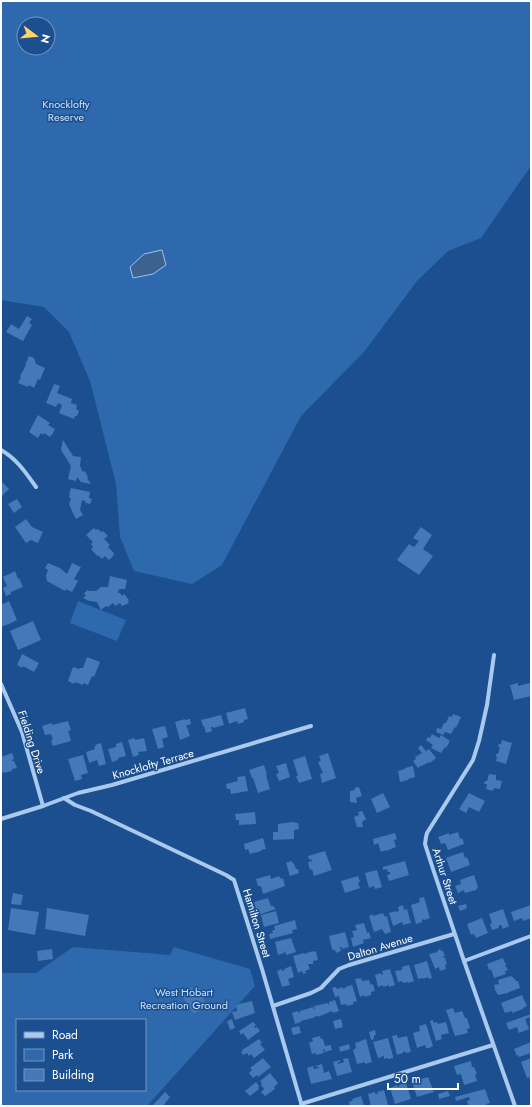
<svg xmlns="http://www.w3.org/2000/svg" width="532" height="1107" font-family="Jost,sans-serif">
<style>
.green{fill:#2e69ad;fill-rule:evenodd}
.water{fill:#3c6290;stroke:#9cc4f0}
.building{fill:#4478b7}
.lines{fill:none;stroke-linecap:round;stroke-linejoin:round}
.street{stroke:#a9c9ee;stroke-width:4}
.labels{text-anchor:middle;dominant-baseline:central;stroke-width:3;stroke-linejoin:round;paint-order:stroke}
.park-label{font-size:11px;fill:#cfe3fa;stroke:#1b4f8f}
.street-label{font-size:11px;fill:#fff;stroke:#1b4f8f}
</style>
<rect width="100%" height="100%" fill="#1b4f8f"/>
<g class="green">
<path d="M1,1H531V166L481,238L448,251L417,281L364,352L301,416L222,565L192,584L134,571L120,537L116,484L90,381L69,332L44,307L1,300ZM24,24H48V48H24Z"/>
<polygon points="78,601 126,620 117,641 70,623"/>
<path d="M73,947L170,955L174,947L250,969L255,986L147,1106H1V973H36ZM17,1020H145V1090H17Z"/>
</g>
<polygon class="water" points="162,250 166,265 153,274 133,278 130,267 144,254"/>
<g class="building">
<polygon points="27,316 32,319 29,323 32,325 23,341 6,332 11,324 19,329"/>
<polygon points="29,356 34,358 36,364 45,368 40,380 38,379 34,388 29,385 28,387 18,383 21,377 20,376 26,365 25,365"/>
<polygon points="54,384 60,386 57,393 72,399 71,403 77,405 76,409 79,411 77,416 75,416 74,419 59,413 62,405 58,403 56,407 46,403"/>
<polygon points="38,415 50,423 48,425 55,429 52,435 51,435 50,437 44,433 43,435 41,433 38,438 29,432"/>
<polygon points="63,440 73,456 81,457 80,466 83,472 85,471 88,477 87,478 91,484 81,482 77,477 76,481 68,479 71,466 61,450"/>
<polygon points="1,481 9,489 1,497"/>
<polygon points="71,488 90,492 89,498 92,499 90,504 86,503 85,501 82,500 80,510 83,515 76,519 72,511 69,504 71,498 69,498 70,494 69,494"/>
<polygon points="17,499 22,507 14,513 8,504"/>
<polygon points="26,519 32,527 43,532 38,543 31,540 26,543 15,527"/>
<polygon points="421,527 432,535 423,549 433,556 419,575 397,560 409,544 414,547 419,541 413,538"/>
<polygon points="94,528 96,530 98,529 101,532 103,531 108,536 104,539 110,545 108,547 114,553 113,554 114,555 109,560 105,556 102,559 98,555 97,556 91,549 93,547 91,544 93,542 86,535"/>
<polygon points="48,563 60,568 67,574 72,563 81,567 74,579 78,581 72,592 66,589 65,591 47,581 46,576 48,570 45,568"/>
<polygon points="15,571 18,579 19,578 23,587 11,592 11,594 6,596 3,588 7,586 3,577"/>
<polygon points="110,576 127,580 125,589 119,589 118,593 120,593 122,596 124,594 129,600 128,601 129,603 122,606 120,603 115,606 113,603 108,607 106,606 101,610 97,602 89,601 83,598 86,596 84,593 88,590 89,591 96,591 101,587 108,587"/>
<polygon points="9,601 17,620 9,624 1,627 1,605"/>
<polygon points="33,621 41,640 18,650 10,631"/>
<polygon points="22,654 39,663 34,672 23,666 22,668 17,665"/>
<polygon points="87,657 100,662 94,677 92,676 88,685 83,683 83,685 75,682 74,684 68,681 73,667 79,669 80,668 83,668"/>
<polygon points="518,683 518,686 530,683 531,696 514,700 510,685"/>
<polygon points="245,708 248,719 244,720 244,722 238,724 237,721 229,724 226,713"/>
<polygon points="453,714 461,717 456,728 455,727 451,734 445,732 443,735 436,732 437,728 441,729 444,723 446,723 449,716 452,717"/>
<polygon points="221,715 224,725 213,728 213,727 211,727 212,731 206,733 204,726 203,726 201,720"/>
<polygon points="185,719 185,720 190,719 191,724 186,726 186,727 187,727 190,736 180,740 175,722"/>
<polygon points="68,721 71,730 68,731 71,741 53,746 51,740 53,740 51,734 45,735 42,726 52,723 52,725"/>
<polygon points="165,726 168,737 162,739 164,747 158,749 152,729"/>
<polygon points="432,734 439,738 441,735 450,741 446,748 445,747 441,753 431,748 433,745 426,740 428,737 430,738"/>
<polygon points="134,738 135,740 144,738 147,751 138,752 139,755 133,757 128,740"/>
<polygon points="502,740 512,743 506,764 496,761 497,757 496,756 496,754 498,754 500,747 498,747 499,744 501,744"/>
<polygon points="122,742 126,756 118,758 118,760 112,762 108,749 116,747 116,744"/>
<polygon points="101,743 106,764 99,766 97,760 89,763 86,752 95,749 94,747 96,746 95,745"/>
<polygon points="421,745 426,751 429,749 436,758 430,763 429,762 422,766 422,765 418,768 413,761 416,759 415,757 422,753 418,748"/>
<polygon points="12,753 14,759 12,760 12,761 14,761 17,768 12,769 12,771 4,773 3,772 1,772 1,757"/>
<polygon points="328,753 336,778 322,783 320,774 323,773 318,762 321,761 319,756"/>
<polygon points="83,755 88,773 81,775 82,779 75,781 68,759"/>
<polygon points="305,756 312,779 299,783 296,776 298,776 293,760"/>
<polygon points="286,763 290,777 279,781 276,774 279,773 276,766"/>
<polygon points="264,765 267,775 266,775 270,789 258,793 253,778 252,778 249,770"/>
<polygon points="413,766 415,777 408,779 408,780 400,782 398,771 405,769 405,768"/>
<polygon points="489,774 496,775 496,780 502,781 500,789 494,788 493,791 486,789 487,784 484,784 485,781 487,781"/>
<polygon points="245,776 248,791 231,794 230,789 227,789 226,784 238,781 237,777"/>
<polygon points="359,787 362,796 356,798 357,803 350,802 350,791 355,790 354,788"/>
<polygon points="383,793 390,807 377,813 371,799"/>
<polygon points="469,793 485,801 479,812 469,807 466,813 459,809"/>
<polygon points="362,811 366,819 362,822 363,827 357,827 354,817 359,815 358,812"/>
<polygon points="255,812 256,824 239,825 239,820 236,820 235,814"/>
<polygon points="293,822 298,823 299,829 294,830 294,839 273,840 273,832 278,832 278,824"/>
<polygon points="458,832 460,839 462,838 463,840 464,844 448,850 445,843 441,844 438,837 449,833 449,835"/>
<polygon points="395,833 397,839 394,840 396,847 386,851 386,850 381,852 378,843 374,845 373,839"/>
<polygon points="263,838 266,849 261,850 261,851 250,854 248,849 245,850 244,844"/>
<polygon points="325,851 332,870 314,876 312,869 310,870 308,862 312,861 312,860 309,859 308,856"/>
<polygon points="463,852 465,858 467,857 470,865 451,872 446,858"/>
<polygon points="291,861 294,864 296,869 298,869 299,873 290,876 286,863"/>
<polygon points="405,861 409,875 389,881 387,875 390,874 390,872 388,872 387,869 383,870 383,867"/>
<polygon points="377,870 382,887 375,889 374,886 369,888 365,873"/>
<polygon points="270,875 271,879 279,876 281,879 283,878 285,886 263,894 261,886 258,886 256,879"/>
<polygon points="474,875 478,887 476,890 465,893 464,890 458,893 455,886 461,884 460,880"/>
<polygon points="358,876 360,882 358,883 360,888 345,893 341,881"/>
<polygon points="13,893 23,895 21,905 11,904"/>
<polygon points="424,897 430,918 424,920 424,919 422,920 422,922 416,924 411,905 420,902 419,898"/>
<polygon points="268,898 271,906 273,906 276,909 258,915 254,902"/>
<polygon points="466,904 467,908 460,911 458,906"/>
<polygon points="403,905 404,910 407,909 411,923 403,925 402,922 393,926 389,913 396,911 396,912 399,911 398,907"/>
<polygon points="531,905 531,918 523,921 522,918 514,921 511,912"/>
<polygon points="11,908 39,912 35,935 8,930"/>
<polygon points="47,908 89,915 85,936 45,929"/>
<polygon points="503,909 509,926 503,929 501,925 498,926 499,928 492,930 490,924 492,923 489,914"/>
<polygon points="276,911 279,923 264,927 261,915"/>
<polygon points="383,913 385,917 387,916 391,932 385,934 382,929 374,932 369,916 373,914 373,916"/>
<polygon points="482,918 488,933 476,938 474,934 471,935 467,924"/>
<polygon points="295,920 297,929 292,930 293,933 270,939 269,934 273,933 272,930 275,930 274,926"/>
<polygon points="364,923 367,933 369,932 371,938 363,940 364,943 353,947 351,938 354,937 352,931 357,930 355,925"/>
<polygon points="345,932 349,947 342,949 342,947 340,947 341,951 336,953 335,950 333,950 332,949 329,936"/>
<polygon points="291,938 296,952 286,955 285,951 284,952 284,953 278,955 275,942"/>
<polygon points="52,949 53,959 38,961 37,951"/>
<polygon points="440,949 441,951 443,951 445,956 443,956 444,958 445,958 447,964 445,965 446,969 440,971 439,967 435,969 429,954 438,952 437,951"/>
<polygon points="313,951 314,952 316,951 318,960 313,961 313,964 308,964 310,969 305,971 306,973 303,974 302,971 298,973 293,956 304,953 304,954"/>
<polygon points="503,958 505,963 506,963 506,964 505,965 508,970 505,971 506,974 494,978 491,969 489,970 487,964"/>
<polygon points="427,961 432,978 429,979 428,977 423,979 423,978 418,979 414,965"/>
<polygon points="409,965 414,981 408,983 408,982 403,983 402,981 398,982 395,971 402,970 402,967"/>
<polygon points="291,966 294,977 288,979 290,985 282,987 277,971 282,969 282,971 285,970 284,969"/>
<polygon points="390,969 395,985 389,987 389,985 383,987 383,985 378,987 375,975 381,973 381,975 383,974 382,971"/>
<polygon points="511,976 512,977 513,977 514,979 515,979 516,981 518,981 520,988 509,992 508,993 498,995 495,990 494,985 499,984 498,980"/>
<polygon points="361,978 362,981 369,980 371,985 373,984 375,991 371,992 371,995 365,997 364,995 360,997 355,979"/>
<polygon points="352,985 357,1001 353,1002 354,1004 347,1006 346,1004 341,1005 339,996 335,997 332,988 336,987 337,989 343,987 343,989 346,988 345,987"/>
<polygon points="191,987 194,991 199,988 205,997 203,999 207,1005 194,1014 182,996 186,994 184,991"/>
<polygon points="522,995 527,1006 523,1008 523,1009 512,1013 512,1011 505,1013 501,1003"/>
<polygon points="335,1000 339,1011 333,1013 332,1011 318,1017 318,1016 315,1016 316,1017 301,1021 301,1022 295,1024 292,1013 298,1011 299,1013 300,1013 300,1011 313,1007 314,1009 315,1009 314,1006 328,1003 328,1005 329,1004 329,1002"/>
<polygon points="252,1001 255,1013 235,1020 232,1012 237,1011 236,1006 239,1004"/>
<polygon points="453,1008 455,1013 462,1011 465,1018 467,1018 470,1028 467,1029 468,1033 455,1036 446,1010"/>
<polygon points="531,1014 531,1017 525,1019 529,1029 519,1033 517,1027 509,1030 506,1023"/>
<polygon points="232,1019 235,1028 230,1030 227,1021"/>
<polygon points="341,1019 343,1027 335,1029 333,1021"/>
<polygon points="433,1020 434,1023 437,1022 438,1024 446,1022 449,1033 441,1035 442,1039 436,1041 430,1021"/>
<polygon points="253,1022 256,1025 254,1027 255,1028 257,1027 260,1031 248,1040 243,1033 241,1035 239,1031"/>
<polygon points="426,1024 433,1046 429,1048 426,1048 425,1045 417,1048 413,1033 420,1031 419,1026"/>
<polygon points="299,1026 301,1033 293,1035 291,1028"/>
<polygon points="375,1030 376,1035 374,1035 374,1039 371,1040 369,1032"/>
<polygon points="397,1035 398,1038 407,1036 411,1052 406,1053 405,1051 403,1052 403,1053 397,1055 392,1036"/>
<polygon points="320,1036 321,1039 323,1039 325,1046 330,1045 331,1046 332,1050 325,1052 324,1049 323,1049 324,1053 316,1055 316,1053 312,1054 309,1043 313,1041 312,1038"/>
<polygon points="388,1038 393,1056 393,1058 389,1059 387,1058 384,1059 384,1056 378,1058 373,1042"/>
<polygon points="259,1039 262,1043 260,1044 265,1050 254,1058 251,1054 249,1056 247,1053 243,1055 241,1052 243,1051 242,1050"/>
<polygon points="366,1039 372,1062 365,1064 365,1062 357,1064 353,1050 356,1048 355,1043"/>
<polygon points="531,1042 531,1053 519,1057 518,1055 517,1056 514,1049"/>
<polygon points="349,1044 350,1049 340,1052 339,1047"/>
<polygon points="263,1058 271,1067 258,1077 257,1075 253,1078 249,1073 252,1070 250,1068"/>
<polygon points="348,1058 352,1072 337,1076 333,1062 340,1060 340,1062 338,1062 338,1064 344,1062 343,1059"/>
<polygon points="531,1058 531,1077 527,1078 521,1062"/>
<polygon points="471,1061 472,1067 474,1067 477,1074 475,1075 477,1081 464,1085 461,1074 457,1075 454,1066"/>
<polygon points="322,1064 324,1073 329,1071 332,1079 311,1084 307,1068 313,1066 314,1069 319,1068 319,1067 316,1067 316,1066"/>
<polygon points="270,1073 278,1083 274,1087 275,1089 265,1096 261,1092 264,1089 261,1085 262,1083 260,1081"/>
<polygon points="428,1077 434,1092 417,1097 412,1082 419,1080 419,1081 422,1081 421,1079"/>
<polygon points="256,1082 259,1086 258,1088 259,1089 250,1096 245,1091"/>
<polygon points="406,1083 411,1099 395,1104 390,1088 397,1085 398,1087 399,1087 399,1085"/>
<polygon points="485,1089 490,1103 486,1104 487,1105 469,1106 467,1101 470,1100 469,1097 456,1101 455,1097"/>
<polygon points="384,1090 388,1105 371,1106 368,1094 375,1092 375,1094 378,1094 377,1092"/>
<polygon points="448,1091 450,1096 439,1099 438,1094"/>
<polygon points="165,1092 170,1097 163,1106 152,1106"/>
<polygon points="361,1096 364,1106 350,1106 349,1102 353,1100 352,1099"/>
</g>
<g class="lines">
<g class="street">
<path d="M1,450C17,459 26,473 36,487"/>
<polyline points="494,655 487,705 479,741 473,760 427,833 426,837 425,844 433,869 464,961 515,1106"/>
<polyline points="1,684 22,732 43,806"/>
<polyline points="64,798 75,805 91,811 226,875 234,880 262,969 302,1106"/>
<polyline points="1,819 43,806 78,793 112,785 311,726"/>
<polyline points="464,961 531,936"/>
<polyline points="273,1006 311,993 321,988 339,969 349,965 454,934"/>
<polyline points="301,1104 493,1045"/>
</g>
</g>
<g class="labels">
<g class="park-label">
<text x="66" y="104">Knocklofty<tspan x="66" dy="13">Reserve</tspan></text>
<text x="184" y="992">West Hobart<tspan x="184" dy="13">Recreation Ground</tspan></text>
</g>
<g class="street-label">
<text transform="translate(32 742) rotate(72)">Fielding Drive</text>
<text transform="translate(153 764) rotate(-16)">Knocklofty Terrace</text>
<text transform="translate(445 876) rotate(72)">Arthur Street</text>
<text transform="translate(257 923) rotate(73)">Hamilton Street</text>
<text transform="translate(380 947) rotate(-17)">Dalton Avenue</text>
</g>
</g>
<rect width="532" height="1107" fill="none" stroke="#ffffff" stroke-width="4"/>
<rect x="16" y="1019" width="130" height="72" fill="#1b4f8f" stroke="#7695bc"/>
<rect x="24" y="1032" width="20" height="6" fill="#a9c9ee" stroke="#7695bc"/>
<text x="52" y="1039" font-size="12" fill="#ffffff">Road</text>
<rect x="24" y="1049" width="20" height="12" fill="#2e69ad" stroke="#7695bc"/>
<text x="52" y="1059" font-size="12" fill="#ffffff">Park</text>
<rect x="24" y="1069" width="20" height="12" fill="#4478b7" stroke="#7695bc"/>
<text x="52" y="1079" font-size="12" fill="#ffffff">Building</text>
<g transform="translate(36 36) rotate(106)"><circle r="19" fill="#1b4f8f" stroke="#7695bc"/>
<path d="M0-3L7 15L0 10L-7 15Z" fill="#ffd166"/>
<text y="-6" font-size="11" font-weight="bold" text-anchor="middle" fill="#ffffff">N</text>
</g>
<path d="M388 1083v6h70v-6" fill="none" stroke="#ffffff" stroke-width="2"/>
<text x="394" y="1083" font-size="12" fill="#ffffff" stroke="#1b4f8f" stroke-width="3" paint-order="stroke">50 m</text>
</svg>
